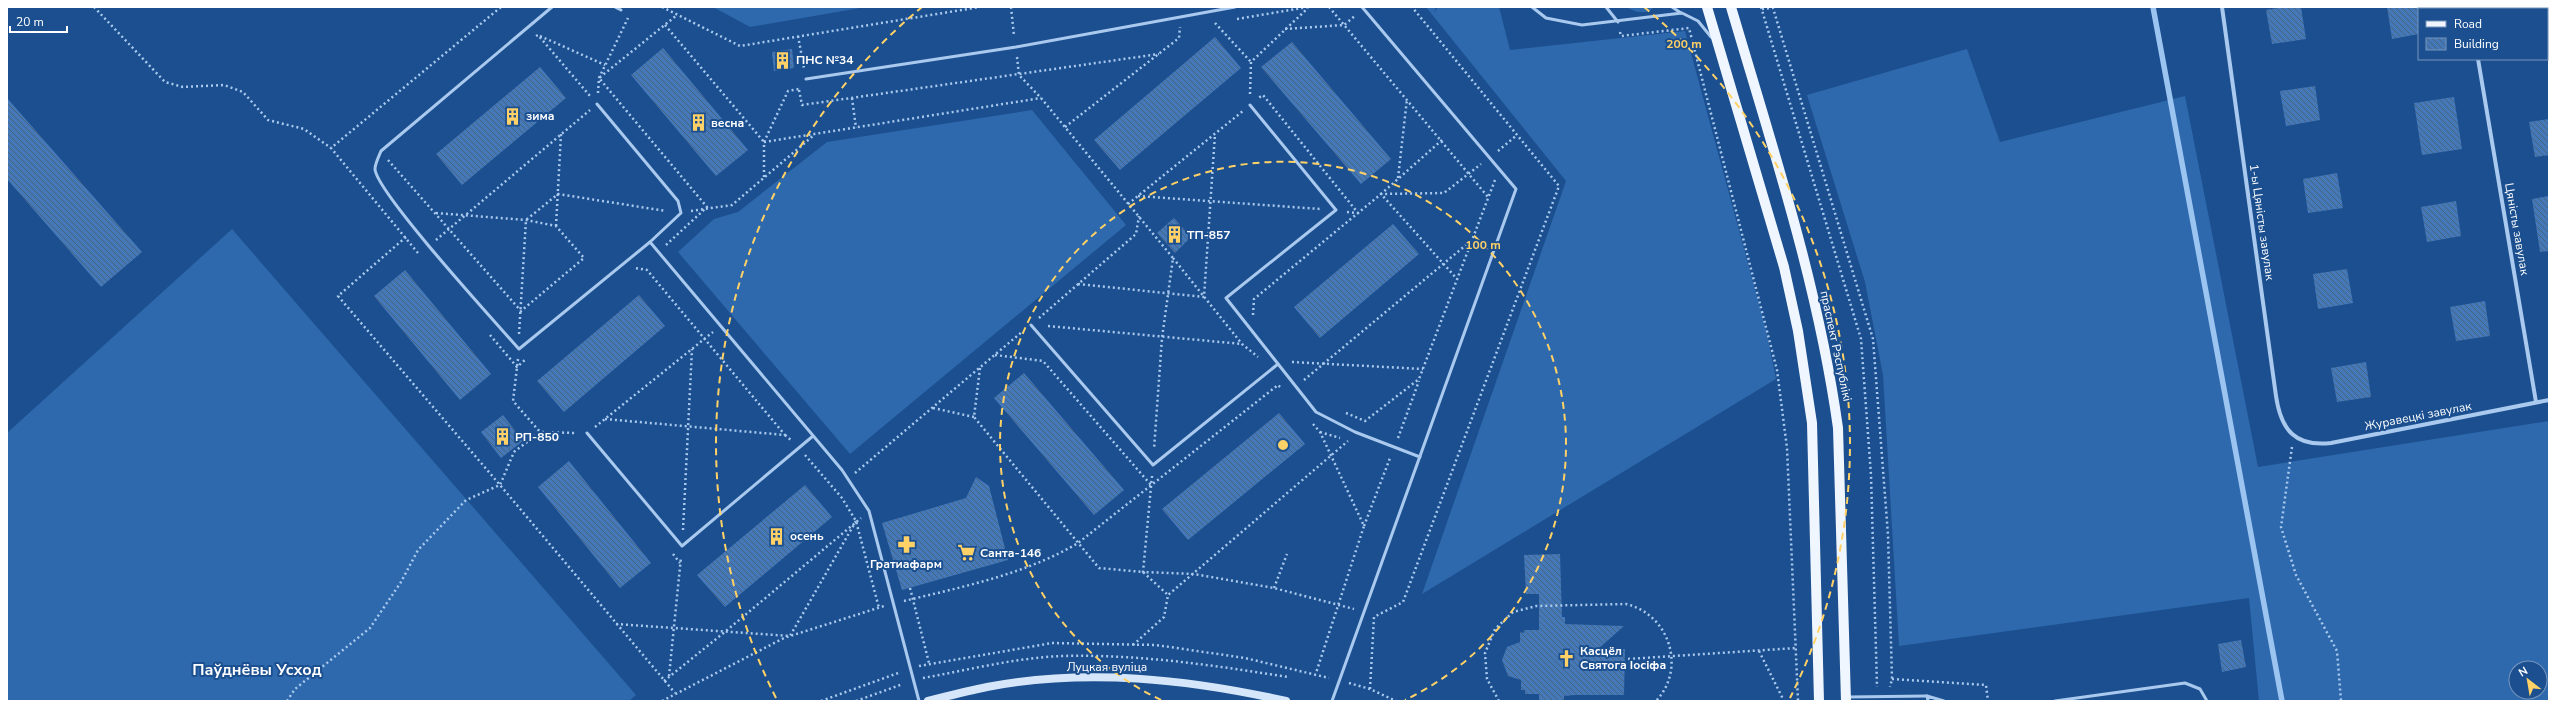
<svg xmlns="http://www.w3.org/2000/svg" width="2556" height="708" font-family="'Nunito Sans',sans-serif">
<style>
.grass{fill:#2e69ad;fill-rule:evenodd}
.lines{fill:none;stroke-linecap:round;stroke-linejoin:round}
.stream{stroke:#9cc4f0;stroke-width:5.5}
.building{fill:url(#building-back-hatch)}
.path{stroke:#a9c9ee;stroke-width:2.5;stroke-dasharray:2 3;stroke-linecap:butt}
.lane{stroke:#a9c9ee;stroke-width:3}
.street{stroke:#a9c9ee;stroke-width:4}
.secondary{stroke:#d6e6fa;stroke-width:8}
.primary{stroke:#f0f6ff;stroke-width:10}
.ring{fill:none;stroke:#ffd166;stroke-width:2;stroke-dasharray:7 5}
.labels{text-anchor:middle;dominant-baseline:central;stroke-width:4;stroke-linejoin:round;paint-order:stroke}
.poi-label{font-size:12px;font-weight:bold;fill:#fff;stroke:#1b4f8f;text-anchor:start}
.street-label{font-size:12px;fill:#fff;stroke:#1b4f8f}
.district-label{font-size:16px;font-weight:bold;fill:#fff;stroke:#1b4f8f}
.centre{fill:#ffd166;stroke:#1b4f8f;stroke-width:2}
.ring-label{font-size:12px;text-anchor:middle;font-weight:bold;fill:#ffd166;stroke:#1b4f8f;stroke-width:4;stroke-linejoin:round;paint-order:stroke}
</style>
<defs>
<pattern id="building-back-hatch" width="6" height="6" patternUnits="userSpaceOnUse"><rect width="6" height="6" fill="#4478b7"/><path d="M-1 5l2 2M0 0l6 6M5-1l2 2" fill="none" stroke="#486282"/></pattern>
</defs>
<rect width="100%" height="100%" fill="#1b4f8f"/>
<g class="grass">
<polygon points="713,7 866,7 750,27"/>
<polygon points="1426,7 1436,7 1434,13 1438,7 1499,7 1510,50 1685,31 1766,330 1776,379 1422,594 1566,181"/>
<path d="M1626,7H1654C1646,16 1635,12 1626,7Z"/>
<path d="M1967,49L2000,142L2185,96L2258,467L2549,421V701H2259L2249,598L1899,646L1883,375L1865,282L1807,95ZM2516,668H2540V692H2516Z"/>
<polygon points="1032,110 1126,225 850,454 678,252 714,219 738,212 827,142"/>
<polygon points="232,229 636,695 629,701 7,701 7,433"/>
</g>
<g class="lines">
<polyline class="stream" points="2153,7 2282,701"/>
</g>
<g class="building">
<polygon points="2283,7 2301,7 2306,39 2272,44 2266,10"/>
<polygon points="2387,7 2419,7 2419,34 2392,39"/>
<polygon points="1215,37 1241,68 1120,170 1094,140"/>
<polygon points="1292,42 1391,159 1361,184 1261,67"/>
<polygon points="663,48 748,150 716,176 631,75"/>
<polygon points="792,49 794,68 774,71 772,52"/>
<polygon points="540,67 566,98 462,185 436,154"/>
<polygon points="2315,86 2320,120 2286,126 2280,91"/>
<polygon points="2454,97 2462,149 2422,155 2414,103"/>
<polygon points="7,98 142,252 101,287 7,179"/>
<polygon points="2549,119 2549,155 2535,157 2529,122"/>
<polygon points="2337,173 2343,208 2308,213 2303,179"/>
<polygon points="2549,196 2549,251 2540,252 2532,199"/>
<polygon points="2456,201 2461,236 2427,242 2421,207"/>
<polygon points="1174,218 1191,237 1175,253 1157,233"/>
<polygon points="1393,224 1419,254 1320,338 1294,307"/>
<polygon points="2347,269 2353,303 2318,309 2313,274"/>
<polygon points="405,270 491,374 460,400 374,296"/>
<polygon points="639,295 665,326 564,412 537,381"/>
<polygon points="2485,301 2490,336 2456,341 2450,307"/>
<polygon points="2366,362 2371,397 2337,402 2331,368"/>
<polygon points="1024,373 1124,490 1094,515 994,398"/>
<polygon points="1279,413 1305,444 1188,540 1162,509"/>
<polygon points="503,415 523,441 501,458 481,432"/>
<polygon points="569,461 651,563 620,588 538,487"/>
<polygon points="976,477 989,486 1008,560 902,590 882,523 966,498"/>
<polygon points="805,485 832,517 725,607 697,575"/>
<polygon points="1560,554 1562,617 1565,617 1565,624 1624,626 1597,650 1625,649 1624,695 1575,695 1564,696 1564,701 1539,701 1539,694 1525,694 1525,690 1521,690 1521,680 1508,676 1502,660 1507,647 1520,642 1520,632 1524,633 1524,630 1539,630 1539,594 1526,594 1524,555"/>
<polygon points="2241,640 2246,667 2222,672 2218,644"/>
</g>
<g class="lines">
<g class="path">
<polyline points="94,7 165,82 183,87 224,85 243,92 268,120 304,129 331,148"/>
<polyline points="662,7 740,46 980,7"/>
<polyline points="1011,7 1014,36"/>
<polyline points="1329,7 1488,197"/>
<polyline points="1761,7 1861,339 1871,475 1877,687"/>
<polyline points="1762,9 1773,8 1873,339 1888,535 1892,679 1890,687"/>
<polyline points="1237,19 1308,7"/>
<polyline points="1215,23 1251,62"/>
<polyline points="665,25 764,142"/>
<polyline points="1285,29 1344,25 1356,15"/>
<polyline points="1620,32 1621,36 1689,28 1777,370 1787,448 1798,701"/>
<polyline points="536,36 538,35 590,96"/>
<polyline points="540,36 605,65"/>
<polyline points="798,36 804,68"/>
<polyline points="1017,57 1019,75 1041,98 1173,258 1162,338 1154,449"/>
<polyline points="799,90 802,105 1159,54"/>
<polyline points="598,93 599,78 628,18"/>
<polyline points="1250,94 1251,62 1308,8"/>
<polyline points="852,98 856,128"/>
<polyline points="1065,127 1179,38 1180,27"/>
<polyline points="1442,140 1381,194 1457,279"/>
<polyline points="764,142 1041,98"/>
<polyline points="1498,151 1517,135"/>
<polyline points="388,160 521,311 584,258 556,226 526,220 436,213"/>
<polyline points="764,177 764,142 788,91 799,89"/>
<polyline points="1398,178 1407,99"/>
<polyline points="1138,196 1320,209"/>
<polyline points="1128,204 1243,111"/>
<polyline points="691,211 732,205 814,135"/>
<polyline points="1347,212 1358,213 1381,194 1444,193 1481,164"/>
<polyline points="556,226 561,134"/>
<polyline points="406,237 338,296 500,485 675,693"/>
<polyline points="436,240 590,110"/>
<polyline points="666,245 707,207 599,78 677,15"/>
<polyline points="418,253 331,148 501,7"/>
<polyline points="1173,258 1242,344 1258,357"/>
<polyline points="1078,284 1204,297 1215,134"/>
<polyline points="1253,315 1254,299 1358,213 1263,95 1257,99"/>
<polyline points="1039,318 1136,234 1139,216"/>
<polyline points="1048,326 1242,344"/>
<polyline points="519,334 526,220 558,194 666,211"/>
<polyline points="490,335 517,367 526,359"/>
<polyline points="995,355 1043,361 1151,485"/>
<polyline points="518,359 513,401 540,432"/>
<polyline points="1292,362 1423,369"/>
<polyline points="980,368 974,417 1099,568 1143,572 1168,595"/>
<polyline points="1304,380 1472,240"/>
<polyline points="933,408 974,417"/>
<polyline points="1346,413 1365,421 1419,379 1495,180"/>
<polyline points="605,419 785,435 647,270 635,268"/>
<polyline points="1313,424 1320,432 1364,526 1316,673"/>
<polyline points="595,427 713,332"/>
<polyline points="1320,432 1340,438"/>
<polyline points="785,435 792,441"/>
<polyline points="1398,438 1419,381"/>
<polyline points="2292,447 2281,527 2296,575 2337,651 2341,701"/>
<polyline points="805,455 842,498 856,521 879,608"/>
<polyline points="855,473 1023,331"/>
<polyline points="1152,476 1143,572 1194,574 1274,588 1354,609"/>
<polyline points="1364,526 1390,458"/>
<polyline points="683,530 692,349"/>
<polyline points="673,554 680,563"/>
<polyline points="910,588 929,663"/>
<polyline points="1274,588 1287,554"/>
<path d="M904,601C962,587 1026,574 1078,543L1278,385L1280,387"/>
<polyline points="616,624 790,636 856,521"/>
<polyline points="1133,645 1164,617 1168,595 1348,441"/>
<polyline points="1759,651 1784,701"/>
<polyline points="1628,659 1796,648"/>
<polyline points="919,666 1052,643 1156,645 1245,658 1329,678"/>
<polyline points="669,676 681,557"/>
<path d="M923,678C968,670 1015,658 1061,656C1138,654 1212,665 1288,677"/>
<polyline points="1892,679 1986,685 1988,701"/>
<polyline points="664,681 726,631 861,518"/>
<polyline points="1349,683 1370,689 1396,701"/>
<polyline points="1370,689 1374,617 1403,602 1559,186 1412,7"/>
<polyline points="287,701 295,689 370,628 401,582 418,550 466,500 500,485 514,452 540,432 576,433"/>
<polyline points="662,701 784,638 884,606"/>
<polyline points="821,701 901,672"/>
<polyline points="856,701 903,684"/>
<path d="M1499,701L1487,679L1485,653L1495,629L1513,612L1536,606L1626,604C1669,614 1687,668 1656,701"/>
</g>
<g class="lane">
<path d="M552,7L381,151C379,156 375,164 375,169C376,192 496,323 519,349L650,242"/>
<polyline points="615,7 621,10"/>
<polyline points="1532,7 1546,18 1582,25 1682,13 1698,21 1711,37"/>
<polyline points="1606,7 1618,22"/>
<polyline points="1672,7 1681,13"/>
<polyline points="806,79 1016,47 1235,7"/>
<polyline points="597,104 678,201 681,213 650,242 842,470 869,511 919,701"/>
<polyline points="1250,105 1336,210 1226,298 1316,412 1355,432 1420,457"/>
<polyline points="1031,325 1153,465 1278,364"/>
<polyline points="587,433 682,546 813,436"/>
<polyline points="1847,697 1927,696"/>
<polyline points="1332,701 1516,189 1362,7"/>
<polyline points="1928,701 1927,696 1944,701"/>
<polyline points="2055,701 2185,683 2200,689 2207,701"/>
</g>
<g class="street">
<path d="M2222,7L2276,396C2281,430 2295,447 2331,443L2549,400"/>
<polyline points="2469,7 2470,9"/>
<polyline points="2478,59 2536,402"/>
</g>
<path class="secondary" d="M928,701C948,696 967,691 987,687C1087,668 1188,679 1286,701"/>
<g class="primary">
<polyline points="1707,7 1784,267 1798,331 1812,423 1819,701"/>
<path d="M1731,7C1772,146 1818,284 1838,428L1846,701"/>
</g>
</g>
<g class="ring">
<path d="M1161 700A283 283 0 1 1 1405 700"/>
<path d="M776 698A567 567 0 0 1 922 7M1644 7A567 567 0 0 1 1790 698"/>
</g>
<defs>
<symbol id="building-bare" viewBox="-9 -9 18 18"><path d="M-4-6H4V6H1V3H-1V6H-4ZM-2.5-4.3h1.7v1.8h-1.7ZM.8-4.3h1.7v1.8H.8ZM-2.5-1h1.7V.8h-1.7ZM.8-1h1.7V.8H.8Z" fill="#ffd166" stroke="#1b4f8f" stroke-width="2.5" paint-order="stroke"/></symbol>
<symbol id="pharmacy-bare" viewBox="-9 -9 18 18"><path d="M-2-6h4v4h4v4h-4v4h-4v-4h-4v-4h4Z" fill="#ffd166" stroke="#1b4f8f" stroke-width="2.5" paint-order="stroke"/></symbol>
<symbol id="supermarket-bare" viewBox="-9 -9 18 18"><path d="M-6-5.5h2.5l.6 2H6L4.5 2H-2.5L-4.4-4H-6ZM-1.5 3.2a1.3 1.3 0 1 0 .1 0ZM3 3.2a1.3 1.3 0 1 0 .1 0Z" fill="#ffd166" stroke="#1b4f8f" stroke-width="2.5" paint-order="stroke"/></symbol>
<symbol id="church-bare" viewBox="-9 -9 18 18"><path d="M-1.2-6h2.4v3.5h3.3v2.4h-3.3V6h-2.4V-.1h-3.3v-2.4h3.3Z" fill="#ffd166" stroke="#1b4f8f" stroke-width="2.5" paint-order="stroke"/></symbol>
</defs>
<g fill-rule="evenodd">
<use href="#building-bare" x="770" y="48" width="25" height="25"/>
<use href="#building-bare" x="500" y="104" width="25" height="25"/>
<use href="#building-bare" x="686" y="110" width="25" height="25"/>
<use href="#building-bare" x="1162" y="222" width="25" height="25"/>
<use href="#building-bare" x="490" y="424" width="25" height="25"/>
<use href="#building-bare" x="764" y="524" width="25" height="25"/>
<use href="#pharmacy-bare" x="894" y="532" width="25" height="25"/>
<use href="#supermarket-bare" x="954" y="540" width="25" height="25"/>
<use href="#church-bare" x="1554" y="646" width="25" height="25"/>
</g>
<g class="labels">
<g class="poi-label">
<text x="796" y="60">ПНС №34</text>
<text x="526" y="116">зима</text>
<text x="711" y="123">весна</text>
<text x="1187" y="235">ТП-857</text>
<text x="515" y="437">РП-850</text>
<text x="790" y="536">осень</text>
<text x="980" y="553">Санта-146</text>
<text x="906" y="564" text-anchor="middle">Гратиафарм</text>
<text x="1580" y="651">Касцёл<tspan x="1580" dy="14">Святога Іосіфа</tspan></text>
</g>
<g class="street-label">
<text transform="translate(2262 222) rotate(82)">1-ы Цяністы завулак</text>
<text transform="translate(2517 229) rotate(80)">Цяністы завулак</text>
<text transform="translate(1836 346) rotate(78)">праспект Рэспублікі</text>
<text transform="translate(2418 416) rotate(-11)">Журавецкі завулак</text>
<text x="1107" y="667">Луцкая вуліца</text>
</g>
<g class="district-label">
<text x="257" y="670">Паўднёвы Усход</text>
</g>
</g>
<circle cx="1283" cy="445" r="6" class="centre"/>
<g class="ring-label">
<text x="1684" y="48">200 m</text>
<text x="1483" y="249">100 m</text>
</g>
<rect width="2556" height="708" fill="none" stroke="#ffffff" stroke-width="16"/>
<rect x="2418" y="8" width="130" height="52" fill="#1b4f8f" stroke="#7695bc"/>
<rect x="2426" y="21" width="20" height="6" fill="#f0f6ff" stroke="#7695bc"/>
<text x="2454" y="28" font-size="12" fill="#ffffff">Road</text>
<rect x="2426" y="38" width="20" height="12" fill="url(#building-back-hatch)" stroke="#7695bc"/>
<text x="2454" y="48" font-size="12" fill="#ffffff">Building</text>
<g transform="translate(2528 680) rotate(329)"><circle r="19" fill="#1b4f8f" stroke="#7695bc"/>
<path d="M0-3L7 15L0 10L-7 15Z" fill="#ffd166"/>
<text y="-6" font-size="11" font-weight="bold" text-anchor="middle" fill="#ffffff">N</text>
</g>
<path d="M10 26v6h57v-6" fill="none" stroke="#ffffff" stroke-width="2"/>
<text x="16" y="26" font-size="12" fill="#ffffff" stroke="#1b4f8f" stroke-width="3" paint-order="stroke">20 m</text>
</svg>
